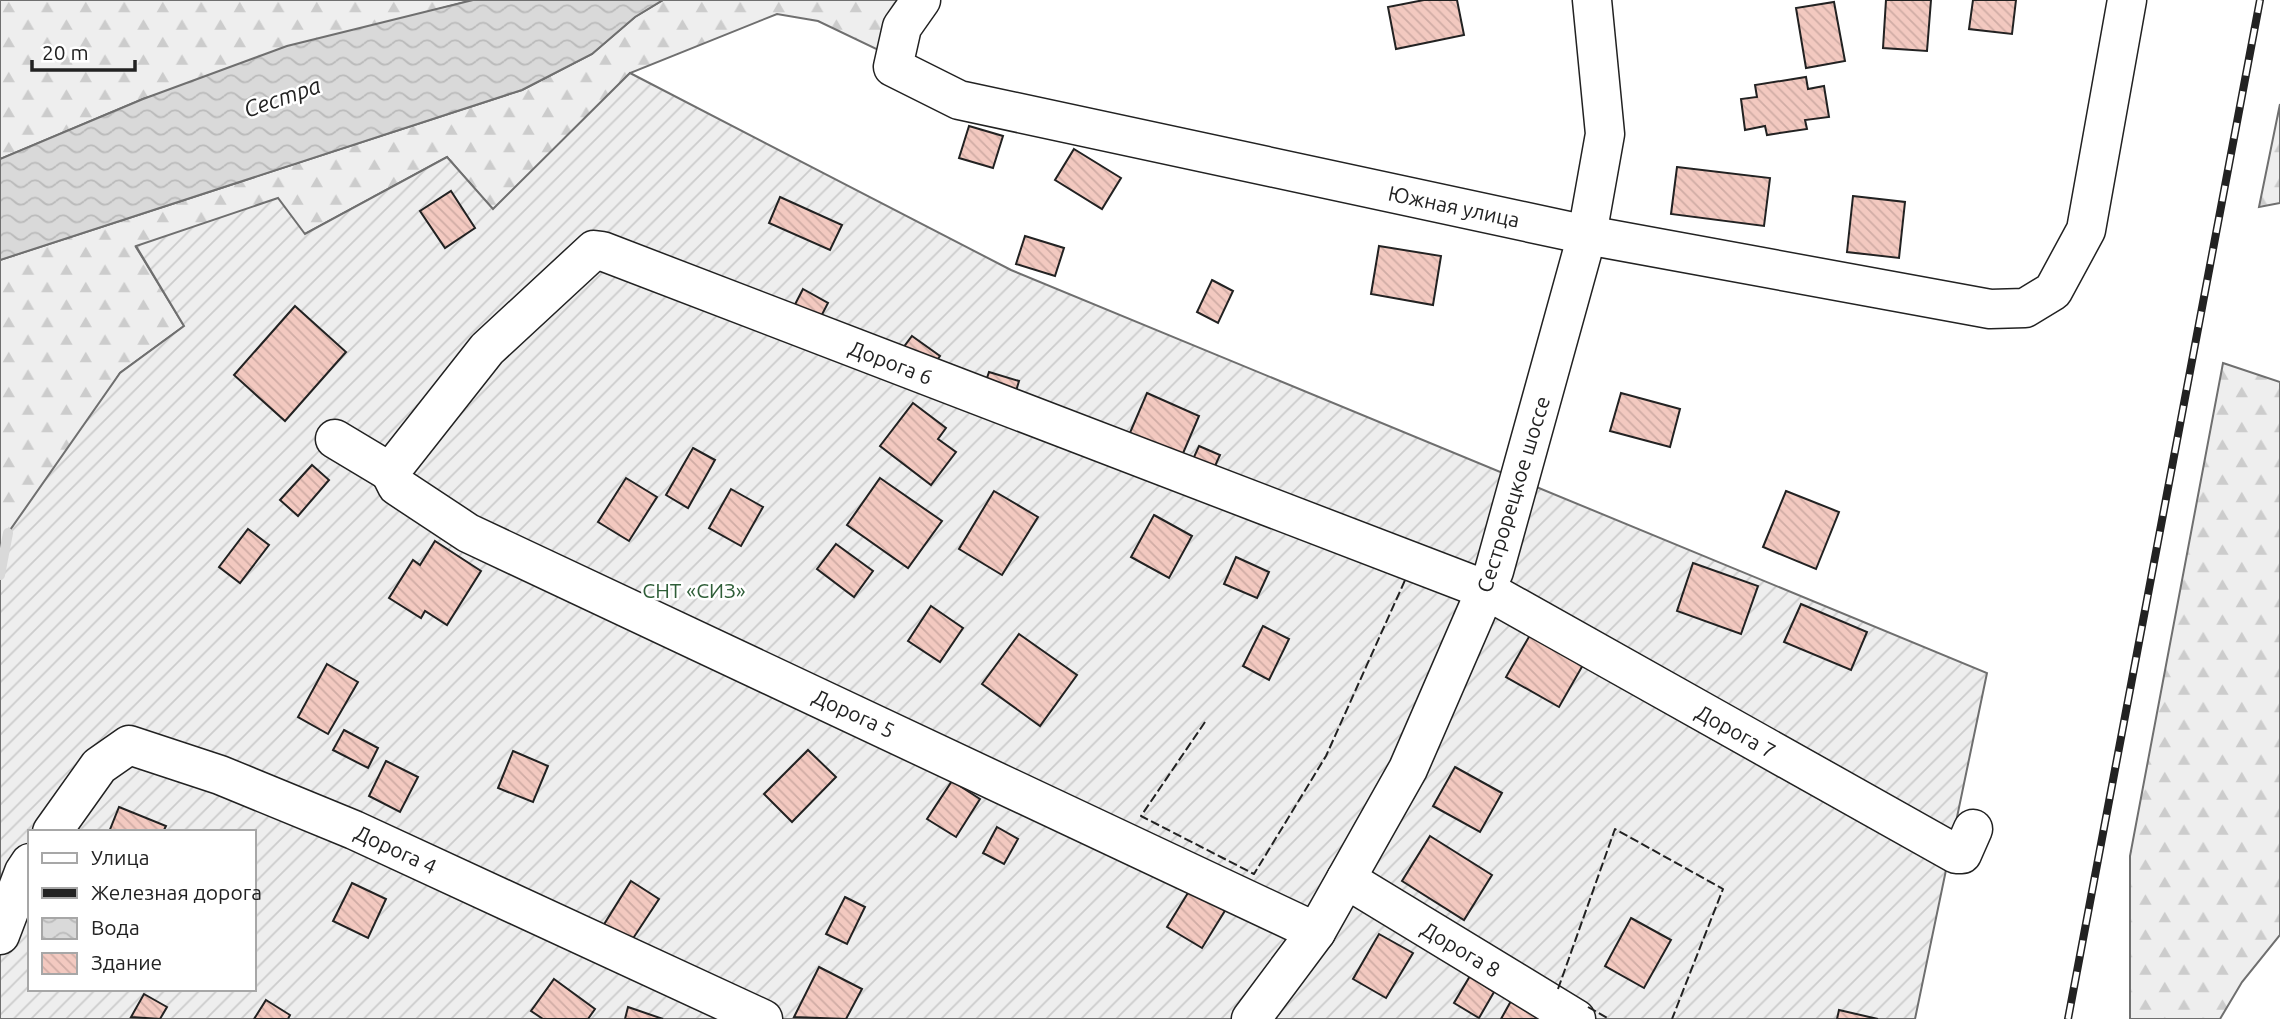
<svg xmlns="http://www.w3.org/2000/svg" width="2280" height="1019" font-family="Ubuntu,sans-serif">
<style>
.forest{fill:url(#forest-firs);stroke:#6f6f6f;stroke-width:2}
.garden{fill:url(#garden-furrows);stroke:#6f6f6f;stroke-width:2;fill-rule:evenodd}
.water{fill:url(#water-waves);stroke:#6f6f6f;stroke-width:2}
.lines{fill:none;stroke-linecap:round;stroke-linejoin:round}
.stream{stroke:#d9d9d9;stroke-width:10}
.building{fill:url(#building-back-hatch);stroke:#222;stroke-width:2}
.minor-casing{stroke:#222;stroke-width:41}
.minor{stroke:#fff;stroke-width:38}
.rail-casing{stroke:#222;stroke-width:8}
.rail{stroke:#fff;stroke-width:5;stroke-dasharray:16;stroke-linecap:butt}
.fence{stroke:#222;stroke-width:2;stroke-dasharray:9 3.5;stroke-linecap:butt}
.labels{text-anchor:middle;dominant-baseline:central;stroke-width:5;stroke-linejoin:round;paint-order:stroke}
.street-label{font-size:21px;fill:#222;stroke:#fff}
.park-label{font-size:21px;fill:#2f5e38;stroke:#fff}
.water-label{font-size:23px;font-style:italic;fill:#222;stroke:#fff}
</style>
<defs>
<pattern id="forest-firs" width="22" height="20" patternUnits="userSpaceOnUse" patternTransform="scale(1.75)"><rect width="22" height="20" fill="#eee"/><path d="M5 1l3.5 6h-7zM16 11l3.5 6h-7z" fill="#ccc"/></pattern>
<pattern id="garden-furrows" width="10" height="10" patternUnits="userSpaceOnUse" patternTransform="scale(1.75)"><rect width="10" height="10" fill="#eee"/><path d="M-1 1l2-2M0 10L10 0M9 11l2-2" fill="none" stroke="#ccc"/></pattern>
<pattern id="water-waves" width="16" height="10" patternUnits="userSpaceOnUse" patternTransform="scale(1.75)"><rect width="16" height="10" fill="#d9d9d9"/><path d="M0 5q4-4 8 0t8 0" fill="none" stroke="#bababa"/></pattern>
<pattern id="building-back-hatch" width="6" height="6" patternUnits="userSpaceOnUse" patternTransform="scale(1.75)"><rect width="6" height="6" fill="#f3c9c0"/><path d="M-1 5l2 2M0 0l6 6M5-1l2 2" fill="none" stroke="#d0aca5"/></pattern>
</defs>
<rect width="100%" height="100%" fill="#fff"/>
<g class="forest">
<polygon points="0,0 473,0 393,21 143,99 0,159"/>
<polygon points="663,0 921,0 895,58 818,21 777,14 630,73 493,210 447,157 305,234 136,247 184,326 120,373 0,575 0,260 522,90 592,54 635,17"/>
<polygon points="2280,104 2280,203 2259,207"/>
<polygon points="2223,363 2280,382 2280,935 2242,982 2220,1019 2130,1019 2130,856"/>
</g>
<path class="garden" d="M630,73L1011,270L1987,673L1915,1019H0V575L8,533L120,373L184,326L136,246L278,198L305,234L447,157L493,209ZM30,832H254V989H30Z"/>
<polygon class="water" points="473,0 663,0 635,17 592,54 522,90 0,260 0,159 143,99 287,46"/>
<g class="lines">
<polyline class="stream" points="0,575 8,533"/>
</g>
<g class="building">
<polygon points="1424,0 1457,0 1464,35 1396,49 1388,7"/>
<polygon points="1886,0 1931,0 1927,51 1883,48"/>
<polygon points="1973,0 2016,0 2012,34 1969,29"/>
<polygon points="1834,2 1845,61 1806,68 1796,8"/>
<polygon points="1806,77 1808,89 1824,86 1829,117 1805,120 1807,129 1767,135 1765,126 1745,130 1741,99 1757,97 1755,85"/>
<polygon points="969,126 1003,136 993,168 959,158"/>
<polygon points="1074,149 1121,178 1102,209 1055,180"/>
<polygon points="1677,167 1770,178 1764,226 1671,214"/>
<polygon points="451,191 475,228 445,248 420,211"/>
<polygon points="1853,196 1905,202 1899,258 1847,252"/>
<polygon points="780,197 842,225 830,250 769,223"/>
<polygon points="1025,236 1064,248 1055,276 1016,264"/>
<polygon points="1379,246 1441,256 1433,305 1371,294"/>
<polygon points="1212,280 1233,291 1218,323 1197,312"/>
<polygon points="803,289 828,303 815,328 790,314"/>
<polygon points="295,306 346,352 285,421 234,375"/>
<polygon points="912,336 940,356 925,377 897,356"/>
<polygon points="989,372 1019,381 1012,405 981,396"/>
<polygon points="1147,393 1199,416 1175,472 1123,449"/>
<polygon points="1621,393 1680,409 1670,447 1610,431"/>
<polygon points="913,403 946,428 938,439 956,452 931,485 880,446"/>
<polygon points="1199,446 1220,455 1210,477 1189,468"/>
<polygon points="693,448 715,460 688,508 666,495"/>
<polygon points="312,465 329,480 298,516 280,500"/>
<polygon points="626,478 657,497 629,541 598,522"/>
<polygon points="880,478 942,521 908,568 847,525"/>
<polygon points="731,489 763,507 741,546 709,528"/>
<polygon points="994,491 1038,517 1002,575 959,549"/>
<polygon points="1786,491 1839,512 1816,569 1763,547"/>
<polygon points="1154,515 1192,536 1169,578 1131,557"/>
<polygon points="248,529 269,545 240,583 219,567"/>
<polygon points="435,541 481,571 447,625 425,611 421,618 389,598 413,560 420,565"/>
<polygon points="836,544 873,571 854,597 817,569"/>
<polygon points="1236,557 1269,572 1257,598 1224,584"/>
<polygon points="1693,563 1758,586 1741,634 1677,611"/>
<polygon points="1801,604 1867,632 1851,670 1784,642"/>
<polygon points="931,606 963,628 940,662 908,641"/>
<polygon points="1263,626 1289,639 1269,680 1243,666"/>
<polygon points="1019,634 1077,675 1040,726 982,684"/>
<polygon points="1530,635 1583,665 1559,707 1506,677"/>
<polygon points="327,664 358,682 328,734 298,717"/>
<polygon points="344,730 378,748 368,768 333,750"/>
<polygon points="808,750 836,777 792,822 764,794"/>
<polygon points="513,751 548,766 533,802 498,788"/>
<polygon points="386,761 418,777 400,812 369,796"/>
<polygon points="1455,767 1502,793 1480,832 1433,806"/>
<polygon points="952,781 980,799 956,837 927,819"/>
<polygon points="119,807 166,826 163,832 109,832"/>
<polygon points="997,827 1018,839 1004,864 983,853"/>
<polygon points="1430,836 1492,875 1464,920 1402,881"/>
<polygon points="631,881 659,899 630,943 603,926"/>
<polygon points="352,883 386,899 368,938 333,921"/>
<polygon points="1191,888 1226,909 1202,948 1167,927"/>
<polygon points="845,897 865,907 847,944 826,934"/>
<polygon points="1631,918 1671,940 1644,988 1605,966"/>
<polygon points="1379,934 1413,953 1386,998 1353,979"/>
<polygon points="819,967 862,989 846,1019 794,1017"/>
<polygon points="1470,976 1494,992 1479,1018 1454,1003"/>
<polygon points="554,979 595,1009 588,1019 543,1019 531,1011"/>
<polygon points="1516,992 1557,1019 1501,1019"/>
<polygon points="144,994 167,1007 160,1019 131,1017"/>
<polygon points="266,1000 290,1015 288,1019 254,1019"/>
<polygon points="628,1007 663,1019 625,1019"/>
<polygon points="1839,1010 1878,1019 1837,1019"/>
</g>
<g class="lines">
<defs>
<g id="minor">
<polyline points="921,0 902,27 893,67 959,100 1587,235 1990,309 2025,308 2053,291 2086,230 2127,0"/>
<polyline points="335,439 390,472"/>
<polyline points="52,832 99,766 129,745 220,775 354,830 763,1019"/>
<polyline points="1346,879 1576,1019"/>
<polyline points="1316,932 468,533 397,486 390,472 487,349 594,250 602,251 1486,590 1956,854 1962,854 1973,829"/>
<polyline points="0,935 24,872 30,863"/>
<polyline points="1251,1019 1316,932 1408,769 1494,571 1587,235 1605,134 1592,0"/>
</g>
</defs>
<use href="#minor" class="minor-casing"/>
<use href="#minor" class="minor"/>
<defs>
<polyline id="rail" points="2068,1019 2260,0"/>
</defs>
<use href="#rail" class="rail-casing"/>
<use href="#rail" class="rail"/>
<g class="fence">
<polyline points="1205,722 1141,816 1254,874 1326,756 1406,578"/>
<polyline points="1558,989 1615,829 1723,889 1672,1019"/>
<polyline points="1588,1007 1609,1019"/>
</g>
</g>
<g class="labels">
<g class="street-label">
<text transform="translate(1454 206) rotate(12)">Южная улица</text>
<text transform="translate(891 362) rotate(21)">Дорога 6</text>
<text transform="translate(1513 494) rotate(-73)">Сестрорецкое шоссе</text>
<text transform="translate(854 713) rotate(25)">Дорога 5</text>
<text transform="translate(1736 731) rotate(29)">Дорога 7</text>
<text transform="translate(396 849) rotate(25)">Дорога 4</text>
<text transform="translate(1461 949) rotate(31)">Дорога 8</text>
</g>
<g class="park-label">
<text x="694" y="590">СНТ «СИЗ»</text>
</g>
<g class="water-label">
<text transform="translate(282 97) rotate(-19)">Сестра</text>
</g>
</g>
<rect x="28" y="830" width="228" height="161" fill="#ffffff" stroke="#a7a7a7" stroke-width="2"/>
<rect x="42" y="853" width="35" height="10" fill="#ffffff" stroke="#a7a7a7" stroke-width="2"/>
<text x="91" y="865" font-size="21" fill="#222222">Улица</text>
<rect x="42" y="888" width="35" height="10" fill="#222222" stroke="#a7a7a7" stroke-width="2"/>
<text x="91" y="900" font-size="21" fill="#222222">Железная дорога</text>
<rect x="42" y="918" width="35" height="21" fill="url(#water-waves)" stroke="#a7a7a7" stroke-width="2"/>
<text x="91" y="935" font-size="21" fill="#222222">Вода</text>
<rect x="42" y="953" width="35" height="21" fill="url(#building-back-hatch)" stroke="#a7a7a7" stroke-width="2"/>
<text x="91" y="970" font-size="21" fill="#222222">Здание</text>
<path d="M32 60v10h103v-10" fill="none" stroke="#222222" stroke-width="3.5"/>
<text x="42" y="60" font-size="21" fill="#222222" stroke="#ffffff" stroke-width="5" paint-order="stroke">20 m</text>
</svg>
